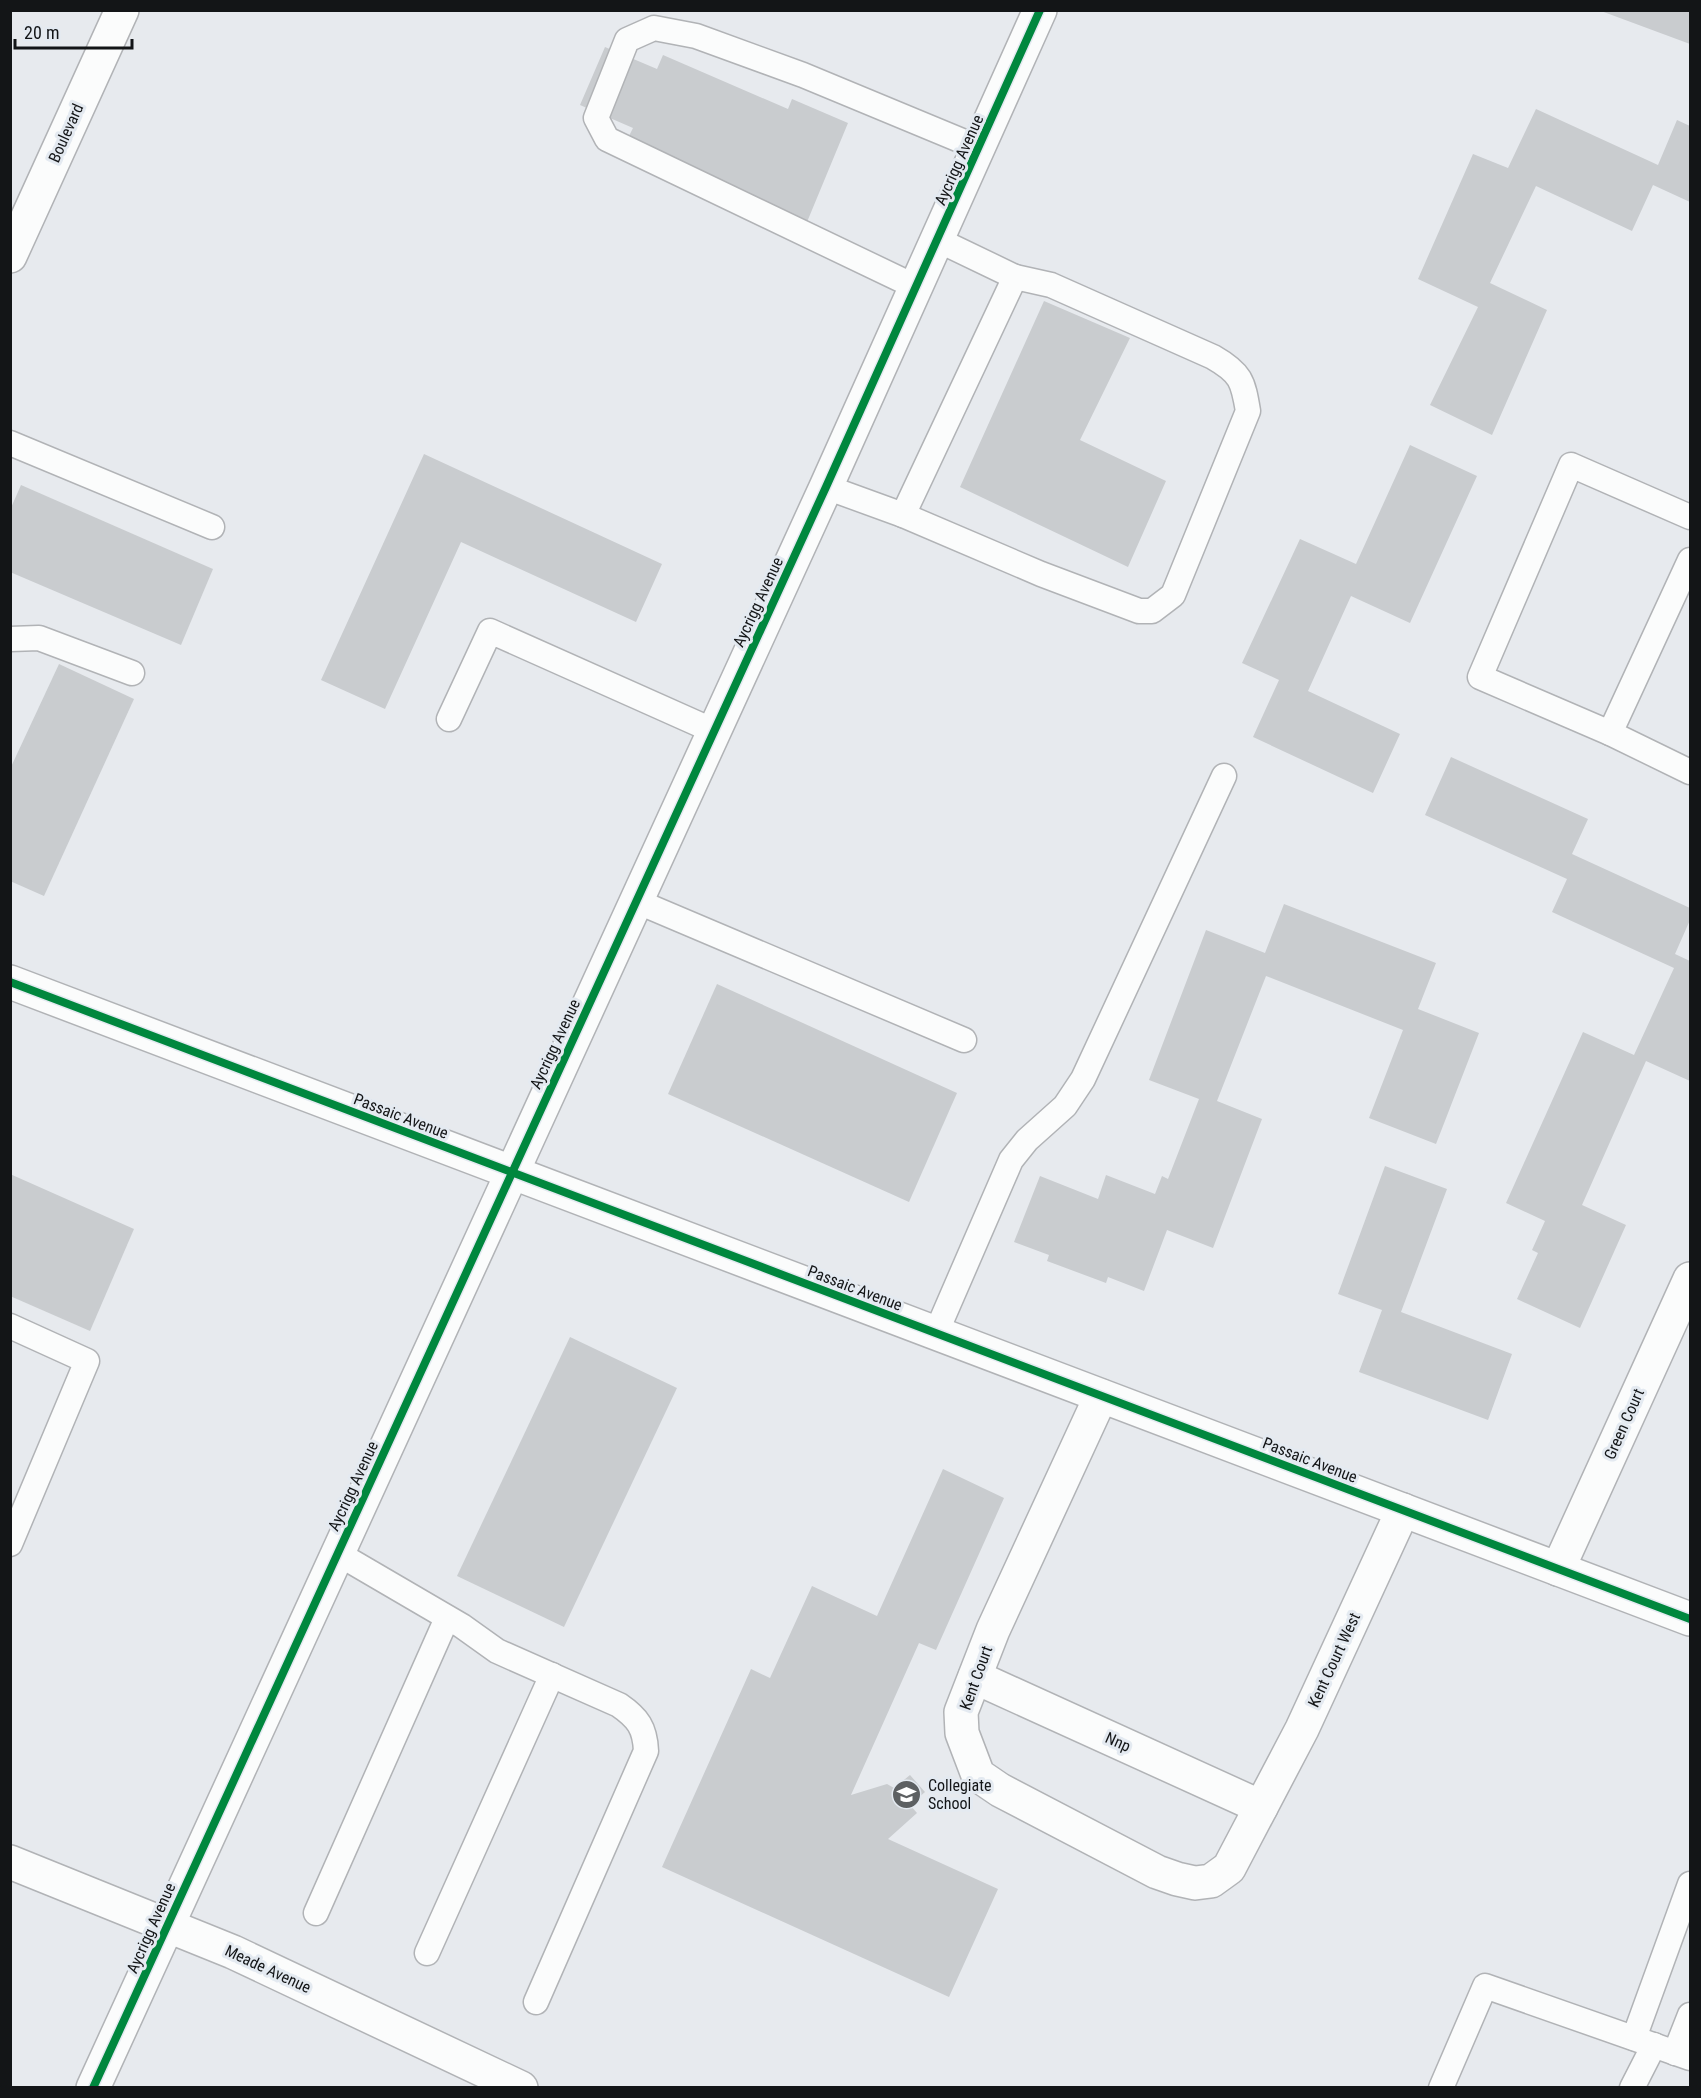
<svg xmlns="http://www.w3.org/2000/svg" width="1701" height="2098" font-family="'Roboto Condensed',sans-serif">
<style>
.building{fill:#c9cccf}
.lines{fill:none;stroke-linecap:round;stroke-linejoin:round}
.service-casing{stroke:#b1b3b6;stroke-width:27}
.minor-casing{stroke:#b1b3b6;stroke-width:36}
.tertiary-casing{stroke:#b1b3b6;stroke-width:36}
.service{stroke:#fbfcfc;stroke-width:24}
.minor{stroke:#fbfcfc;stroke-width:33}
.tertiary{stroke:#fbfcfc;stroke-width:33}
.cycleway-casing{stroke:#e4eaf1;stroke-width:11}
.cycleway{stroke:#00873e;stroke-width:8}
.labels{text-anchor:middle;dominant-baseline:central;stroke-width:6;stroke-linejoin:round;paint-order:stroke}
.street-label{font-size:16px;fill:#131517;stroke:#e4eaf1}
.poi-label{font-size:16px;fill:#131517;stroke:#e4eaf1;text-anchor:start}
</style>
<rect width="100%" height="100%" fill="#e7eaee"/>
<g class="building">
<polygon points="1690,10 1690,44 1601,11 1601,10"/>
<polygon points="605,47 657,69 663,55 788,109 792,99 848,123 807,222 625,144 633,128 580,105"/>
<polygon points="1536,109 1658,165 1677,120 1690,126 1690,202 1653,185 1632,231 1536,186 1490,283 1547,310 1492,435 1430,405 1478,307 1418,279 1473,154 1508,168"/>
<polygon points="1044,301 1130,338 1080,440 1166,481 1128,567 960,487"/>
<polygon points="1410,445 1477,476 1410,623 1351,596 1308,691 1400,734 1373,793 1253,737 1279,680 1242,663 1300,539 1356,564"/>
<polygon points="424,454 662,564 636,622 461,542 385,709 321,680"/>
<polygon points="21,485 213,569 181,645 10,572 10,510"/>
<polygon points="59,664 134,699 44,896 10,881 10,769"/>
<polygon points="1451,757 1588,819 1572,854 1690,908 1690,920 1675,954 1690,961 1690,1081 1646,1061 1582,1205 1626,1225 1580,1328 1517,1299 1538,1253 1532,1250 1545,1221 1506,1203 1583,1032 1634,1055 1674,968 1552,912 1567,879 1425,815"/>
<polygon points="1284,904 1436,963 1418,1009 1479,1033 1436,1144 1369,1118 1403,1030 1266,976 1217,1101 1262,1119 1213,1248 1167,1230 1144,1291 1108,1277 1106,1283 1047,1261 1049,1255 1014,1242 1040,1176 1098,1199 1106,1175 1155,1194 1162,1176 1168,1179 1199,1099 1149,1080 1206,930 1265,953"/>
<polygon points="717,984 957,1093 909,1202 668,1094"/>
<polygon points="1385,1166 1447,1189 1401,1312 1512,1354 1488,1420 1359,1372 1382,1310 1338,1294"/>
<polygon points="10,1174 134,1229 90,1331 10,1296"/>
<polygon points="570,1337 677,1388 564,1627 457,1576"/>
<polygon points="943,1469 1004,1498 936,1650 919,1643 851,1795 887,1784 894,1788 910,1775 925,1792 910,1805 917,1813 888,1839 998,1889 949,1997 662,1867 751,1669 770,1678 812,1586 877,1616"/>
</g>
<g class="lines">
<defs>
<g id="service">
<polyline points="916,287 607,139 596,118 627,40 654,28 696,36 803,75 979,148"/>
<polyline points="10,443 212,527"/>
<polyline points="826,487 903,515 1015,277 938,240"/>
<path d="M903,515L1041,574L1139,611H1152L1173,595L1248,411C1243,381 1241,373 1213,357L1051,285L1015,277"/>
<polyline points="1690,560 1610,733 1690,772"/>
<polyline points="10,639 39,638 132,673"/>
<polyline points="449,719 490,631 714,731"/>
<polyline points="1610,733 1480,677 1571,465 1690,517"/>
<polyline points="636,901 964,1040"/>
<polyline points="10,1326 87,1361 10,1544"/>
<polyline points="936,1333 1011,1160 1027,1140 1065,1106 1083,1079 1224,776"/>
<path d="M337,1553L462,1626L497,1651L619,1705C638,1718 645,1728 646,1751L536,2002"/>
<polyline points="316,1913 447,1618"/>
<polyline points="427,1953 552,1675"/>
<polyline points="1634,2038 1690,1884"/>
<polyline points="1675,2053 1690,2015"/>
<polyline points="1441,2088 1485,1986 1690,2058"/>
<polyline points="1632,2088 1654,2045"/>
</g>
<g id="minor">
<polyline points="10,256 122,10"/>
<polyline points="1101,1396 993,1630 961,1712 962,1733 978,1775 1000,1790 1157,1872 1177,1879 1195,1883 1211,1881 1229,1868 1302,1729 1403,1510"/>
<polyline points="1558,1569 1690,1279"/>
<polyline points="975,1677 1261,1807"/>
<polyline points="10,1862 233,1952 521,2088"/>
<polyline points="93,2088 826,487 1040,10"/>
</g>
<polyline id="tertiary" points="10,982 1690,1619"/>
</defs>
<use href="#service" class="service-casing"/>
<use href="#minor" class="minor-casing"/>
<use href="#tertiary" class="tertiary-casing"/>
<use href="#service" class="service"/>
<use href="#minor" class="minor"/>
<use href="#tertiary" class="tertiary"/>
<defs>
<g id="cycleway">
<polyline points="10,982 1690,1619"/>
<polyline points="93,2088 826,487 1040,10"/>
</g>
</defs>
<use href="#cycleway" class="cycleway-casing"/>
<use href="#cycleway" class="cycleway"/>
</g>
<defs>
<symbol id="school-disc" viewBox="-11 -11 22 22"><circle r="9.5" fill="#5d6062" stroke="#e4eaf1"/><path d="M0-5L7-2L0 1L-7-2ZM-4 1L0 2.5L4 1V4Q0 6-4 4Z" fill="#fff"/></symbol>
</defs>
<g fill-rule="evenodd">
<use href="#school-disc" x="890" y="1778" width="33" height="33"/>
</g>
<g class="labels">
<g class="street-label">
<text transform="translate(66 133) rotate(-66)">Boulevard</text>
<text transform="translate(959 160) rotate(-66)">Aycrigg Avenue</text>
<text transform="translate(758 602) rotate(-65)">Aycrigg Avenue</text>
<text transform="translate(555 1044) rotate(-65)">Aycrigg Avenue</text>
<text transform="translate(401 1116) rotate(21)">Passaic Avenue</text>
<text transform="translate(855 1288) rotate(21)">Passaic Avenue</text>
<text transform="translate(1624 1424) rotate(-66)">Green Court</text>
<text transform="translate(1310 1460) rotate(21)">Passaic Avenue</text>
<text transform="translate(353 1486) rotate(-65)">Aycrigg Avenue</text>
<text transform="translate(1334 1660) rotate(-65)">Kent Court West</text>
<text transform="translate(976 1678) rotate(-70)">Kent Court</text>
<text transform="translate(1118 1742) rotate(24)">Nnp</text>
<text transform="translate(151 1928) rotate(-66)">Aycrigg Avenue</text>
<text transform="translate(268 1969) rotate(25)">Meade Avenue</text>
</g>
<g class="poi-label">
<text x="928" y="1785">Collegiate<tspan x="928" dy="18">School</tspan></text>
</g>
</g>
<rect width="1701" height="2098" fill="none" stroke="#131517" stroke-width="24"/>
<path d="M15 39v9h117v-9" fill="none" stroke="#131517" stroke-width="3"/>
<text x="24" y="39" font-size="18" fill="#131517" stroke="#e4eaf1" stroke-width="4.5" paint-order="stroke">20 m</text>
</svg>
